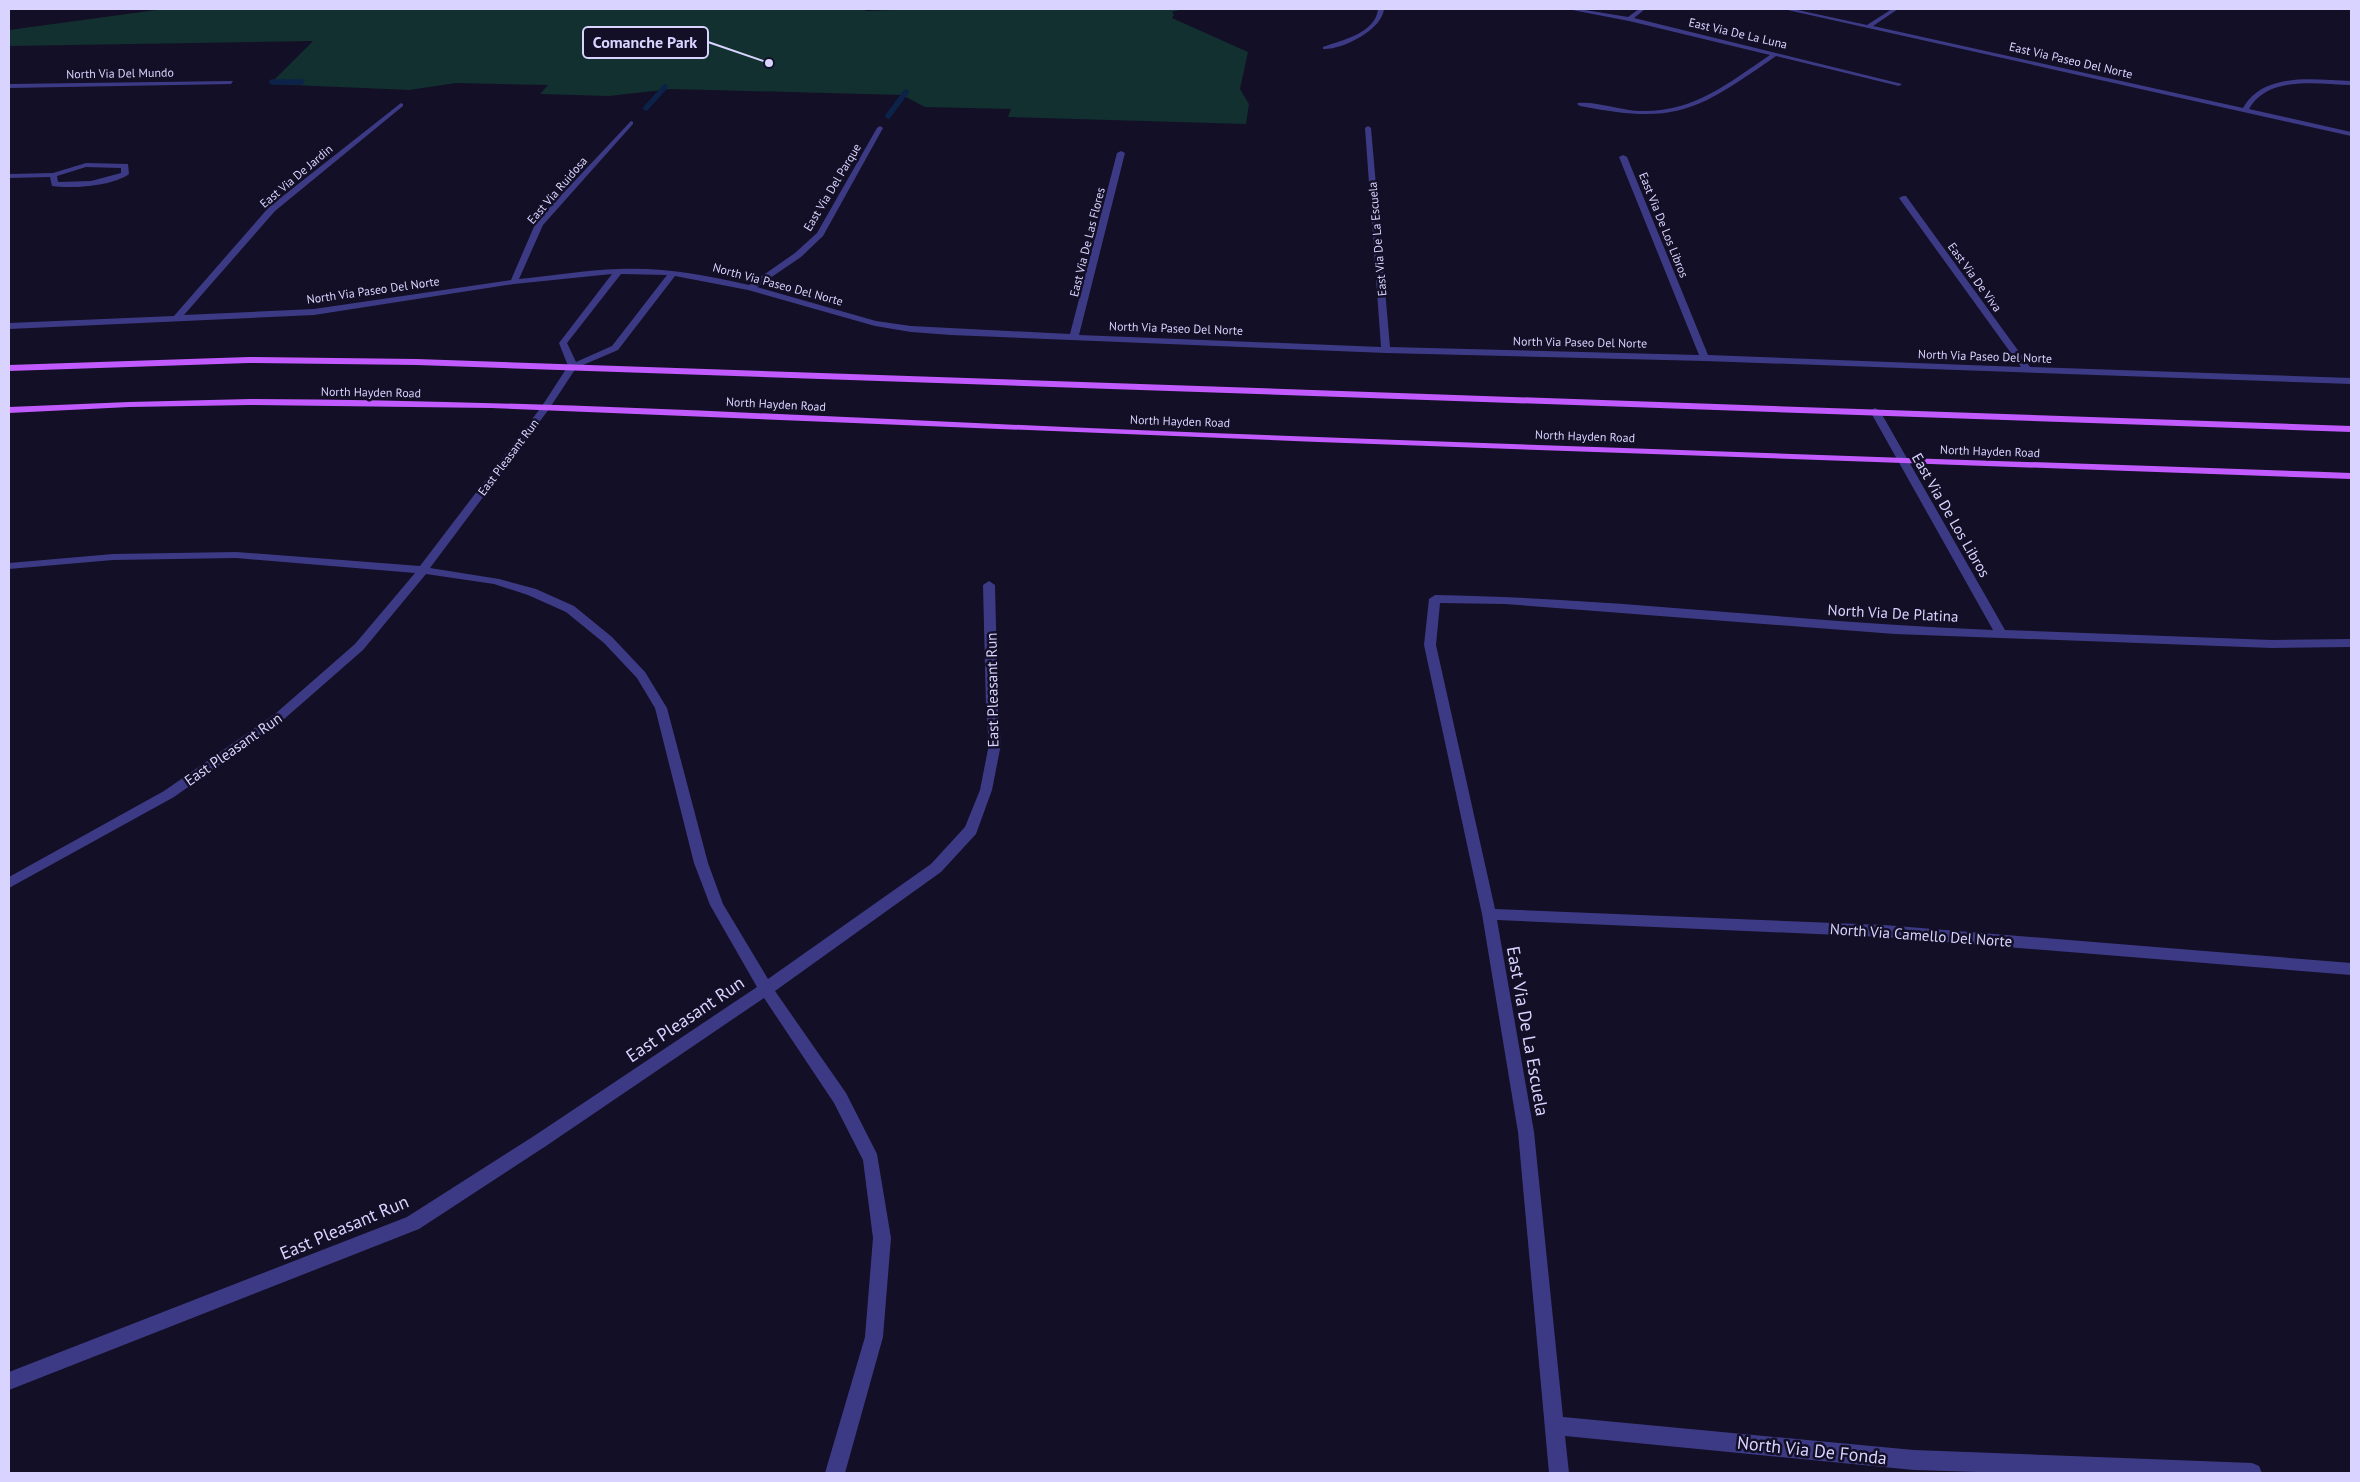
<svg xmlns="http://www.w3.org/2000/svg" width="2360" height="1482" font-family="'PT Sans',sans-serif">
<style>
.green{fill:#12302f}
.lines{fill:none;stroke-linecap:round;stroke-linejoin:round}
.stream{stroke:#0c2248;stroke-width:5.5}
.minor{fill:#3d3a85;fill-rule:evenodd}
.major{fill:#c25bff;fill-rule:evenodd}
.labels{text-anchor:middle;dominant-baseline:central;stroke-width:5;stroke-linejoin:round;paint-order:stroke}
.far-street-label{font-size:12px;fill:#d9d4ff;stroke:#130f26}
.street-label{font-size:15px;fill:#d9d4ff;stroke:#130f26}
.near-street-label{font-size:18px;fill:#d9d4ff;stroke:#130f26}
.leader{fill:none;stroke:#d9d4ff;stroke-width:2}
.callout-dot{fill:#d9d4ff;stroke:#130f26;stroke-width:2}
.callout{fill:#130f26;stroke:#d9d4ff;stroke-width:2}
.callout-label{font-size:16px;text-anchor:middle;font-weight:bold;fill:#d9d4ff}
</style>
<rect width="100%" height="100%" fill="#130f26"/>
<polygon class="green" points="164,9 866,9 865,11 924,9 1183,9 1172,12 1174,15 1172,18 1248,52 1240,89 1249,104 1246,124 1008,117 1011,109 925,107 902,95 671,89 609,96 540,94 548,85 456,83 409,90 270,84 313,41 9,46 9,30"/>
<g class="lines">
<g class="stream">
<polyline points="272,82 301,82"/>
<polyline points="646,108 665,87"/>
<polyline points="888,116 906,92"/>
</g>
<g class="minor">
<path d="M1378,9H1384C1382,30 1342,50 1323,49V47C1342,40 1376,33 1378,9Z"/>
<path d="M1567,9H1579L1628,17L1639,9H1645L1634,18L1902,84L1899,86L1776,56C1697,111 1677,125 1580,106L1577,104L1578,103C1596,101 1619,110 1639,111C1693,113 1727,84 1770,55L1629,21Z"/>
<path d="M1783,9H1793L1867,25L1892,9H1898L1873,26L2243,108C2264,71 2315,80 2351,81V85C2317,84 2268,75 2249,109L2351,132V136Z"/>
<polygon points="233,81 231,84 9,88 9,84"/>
<path d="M401,103L403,104V106L275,211L184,315L314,309L511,280L536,222L631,121L633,122V124L543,225L519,279C552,276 586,270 619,269C663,267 706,275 749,285L795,253L817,233L877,128L880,126L883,128L823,236L801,257L757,287L876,321L911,326L1070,334L1117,153L1121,151L1125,153L1079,335L1381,347L1365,128L1368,126L1371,128L1390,347L1699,355L1619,157L1623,155L1627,157L1708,355L2021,367L1899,198L1903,196H1906L2030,367L2351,378V384L1705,361L1386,353L951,335L911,332L875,326L748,290L675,276L618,350L576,368L549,409L430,568L499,579L536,589L574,606L612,637L645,672L667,708L708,863L723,904L768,979L931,864L965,827L980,790L989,744L986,708L983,585L989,581L995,585L998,708L1001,744L992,790L976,834L941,872L775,991L846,1093L877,1154L891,1238L883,1337L845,1473H825L865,1337L873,1238L863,1160L834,1103L764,998L546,1146L419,1229L9,1390V1372L407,1217L534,1136L757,987L710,905L694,863L655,708L637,678L604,643L566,612L528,595L494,584L426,574L363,650L283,720L174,797L9,888V877L164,791L275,714L355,644L415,573L236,558L113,560L9,569V563L113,554L236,552L420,566L542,406L568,366L559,343L612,274L514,284L314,315L9,329V323L174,316L269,207ZM621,274L667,275L612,346L576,362L567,343Z"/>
<path d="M86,163L128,164L129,174C113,186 72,189 52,186L50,177L9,178V174L53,173ZM86,167L121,168V173L91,181L58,182L57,176Z"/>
<path d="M1875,408L1880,411L2005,630L2272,640L2351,639V647L2272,648L1895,634L1505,604L1440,603L1436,645L1495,909L1884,925L2351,963V975L1884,937L1497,920L1534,1132L1563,1417L1914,1450L2252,1463L2259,1466L2262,1473H2009L1914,1470L1565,1436L1569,1473H1549L1518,1132L1482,914L1424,645L1429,599L1435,595C1621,598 1807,623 1993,630L1870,411Z"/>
</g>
<g class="major">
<polygon points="249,357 417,359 2351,426 2351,432 417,365 249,363 9,371 9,365"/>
<path d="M250,399C546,400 841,418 1137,430C1542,446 1946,459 2351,473V479L1318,442L491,408L250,405L129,407L9,413V407L129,402Z"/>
</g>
</g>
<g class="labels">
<g class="far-street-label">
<text transform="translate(1738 33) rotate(13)">East Via De La Luna</text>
<text transform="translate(2071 60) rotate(13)">East Via Paseo Del Norte</text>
<text transform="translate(120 73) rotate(-1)">North Via Del Mundo</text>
<text transform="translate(296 176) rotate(-40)">East Via De Jardin</text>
<text transform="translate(832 187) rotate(-59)">East Via Del Parque</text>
<text transform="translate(557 190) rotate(-49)">East Via Ruidosa</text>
<text transform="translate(1664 225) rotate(68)">East Via De Los Libros</text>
<text transform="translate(1377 239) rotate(-95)">East Via De La Escuela</text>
<text transform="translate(1087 242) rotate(-76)">East Via De Las Flores</text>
<text transform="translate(1975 277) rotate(54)">East Via De Viva</text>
<text transform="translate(778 284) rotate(15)">North Via Paseo Del Norte</text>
<text transform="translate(373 290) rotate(-8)">North Via Paseo Del Norte</text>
<text transform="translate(1176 328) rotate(2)">North Via Paseo Del Norte</text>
<text transform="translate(1580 342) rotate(1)">North Via Paseo Del Norte</text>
<text transform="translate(1985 356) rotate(2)">North Via Paseo Del Norte</text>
<text transform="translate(371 392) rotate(1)">North Hayden Road</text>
<text transform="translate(776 404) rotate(3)">North Hayden Road</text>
<text transform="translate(1180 421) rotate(2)">North Hayden Road</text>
<text transform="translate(1585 436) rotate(2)">North Hayden Road</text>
<text transform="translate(1990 451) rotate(2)">North Hayden Road</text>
<text transform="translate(508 457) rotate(-53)">East Pleasant Run</text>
</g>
<g class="street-label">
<text transform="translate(1951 515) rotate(60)">East Via De Los Libros</text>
<text transform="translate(1893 613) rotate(3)">North Via De Platina</text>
<text transform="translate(992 690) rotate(-91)">East Pleasant Run</text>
<text transform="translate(233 749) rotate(-35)">East Pleasant Run</text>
<text transform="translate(1921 935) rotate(4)">North Via Camello Del Norte</text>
</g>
<g class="near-street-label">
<text transform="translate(685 1019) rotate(-34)">East Pleasant Run</text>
<text transform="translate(1528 1031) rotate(80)">East Via De La Escuela</text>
<text transform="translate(344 1227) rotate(-23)">East Pleasant Run</text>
<text transform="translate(1812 1450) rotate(6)">North Via De Fonda</text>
</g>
</g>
<path class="leader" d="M769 63L708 42"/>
<circle class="callout-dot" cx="769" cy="63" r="5"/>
<rect class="callout" x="583" y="27" width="125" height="31" rx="5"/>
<g class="callout-label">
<text x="645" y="48">Comanche Park</text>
</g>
<rect width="2360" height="1482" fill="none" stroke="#d9d4ff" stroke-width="20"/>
</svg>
